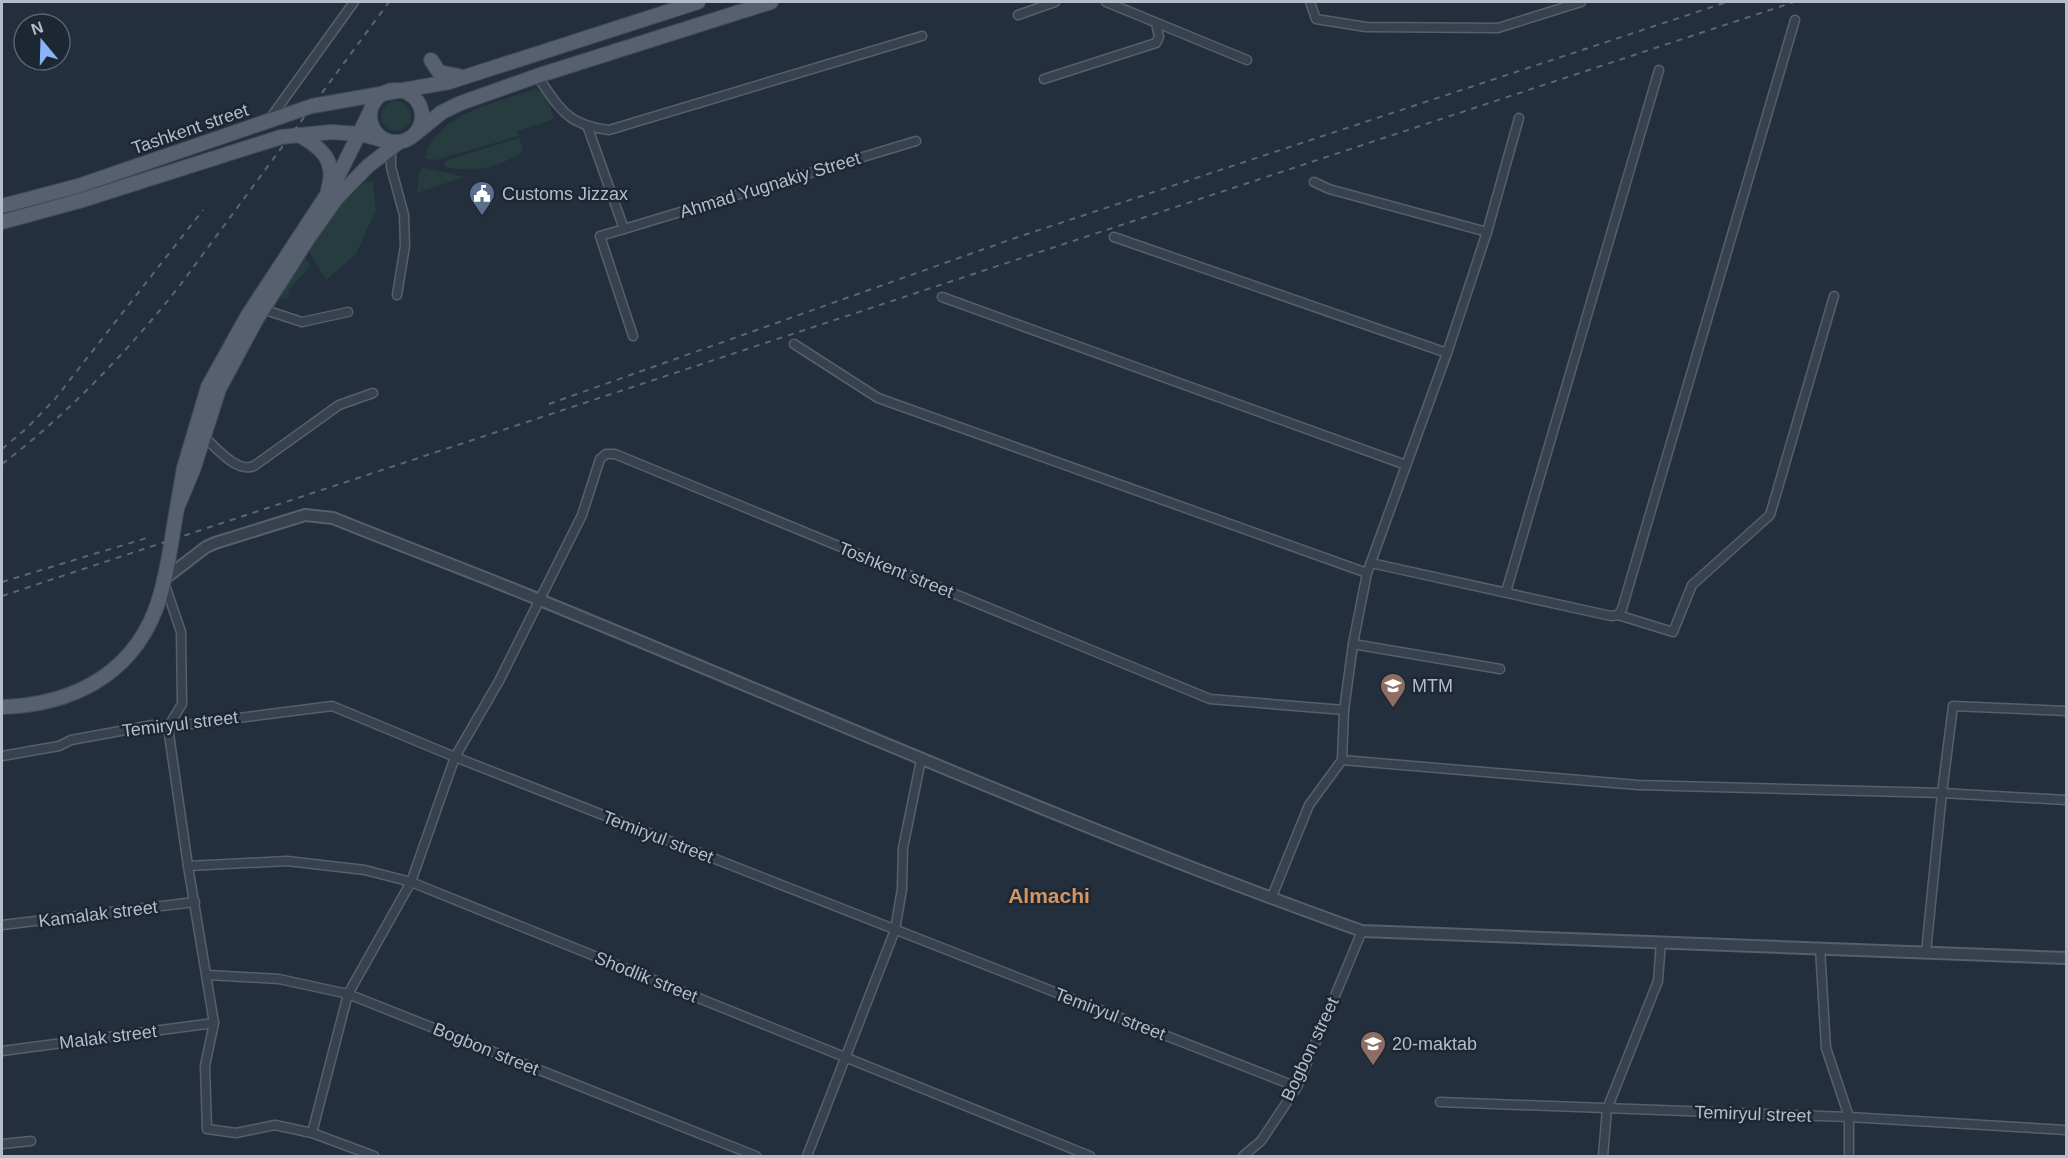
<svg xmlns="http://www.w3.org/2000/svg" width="2068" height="1158" font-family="Helvetica,sans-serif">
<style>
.green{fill:#263c3f}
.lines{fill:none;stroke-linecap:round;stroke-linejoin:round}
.minor-casing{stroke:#565f6c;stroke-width:11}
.tertiary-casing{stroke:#565f6c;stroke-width:14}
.primary-casing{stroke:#414a57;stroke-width:16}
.minor{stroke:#38414e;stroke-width:8}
.tertiary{stroke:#38414e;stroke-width:10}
.primary{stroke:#56606e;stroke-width:14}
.rail{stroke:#5a6575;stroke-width:2;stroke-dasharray:6 6;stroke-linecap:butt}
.labels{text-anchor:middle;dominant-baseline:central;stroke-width:5;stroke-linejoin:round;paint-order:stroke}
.street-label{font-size:18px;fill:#b4bcc9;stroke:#1d2633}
.poi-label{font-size:18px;fill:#b4bcc9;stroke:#1d2633;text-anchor:start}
.quarter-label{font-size:21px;font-weight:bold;fill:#d59563;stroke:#1d2633}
</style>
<rect width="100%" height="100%" fill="#242f3e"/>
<g class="green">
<path d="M535,89L547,95L554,119L517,131L519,136L436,160L425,159C433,114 499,102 535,89Z"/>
<circle cx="396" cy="116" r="15"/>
<path d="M519,138L523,151C499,168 473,173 445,167L444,161Z"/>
<polygon points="422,167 464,177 417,193 418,179"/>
<polygon points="373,181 376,210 356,254 326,280 307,248 334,212 365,182"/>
<polygon points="303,253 311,266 289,289 287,299 283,298 280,291"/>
</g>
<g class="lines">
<defs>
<g id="minor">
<polyline points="1106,2 1247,60"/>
<polyline points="1310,2 1316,19 1366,27 1498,28 1581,2"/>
<polyline points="1018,15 1055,2"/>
<path d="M537,76C560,108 566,125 609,130L922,36"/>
<polyline points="1044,79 1156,43 1159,37 1156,23"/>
<polyline points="269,120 354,2"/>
<polyline points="588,128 624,229 600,236 633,336"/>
<polyline points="391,148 391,167 404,215 405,246 397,295"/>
<polyline points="1314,182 1329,189 1487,232"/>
<polyline points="624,229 916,141"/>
<polyline points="1114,237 1447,353"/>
<polyline points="942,297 1406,465"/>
<polyline points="259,308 302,322 348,312"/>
<polyline points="794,344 878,398 1367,573"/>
<path d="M204,437C217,448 236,473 254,466L339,405L373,393"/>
<polyline points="1371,563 1611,616 1618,615 1622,609 1795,20"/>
<polyline points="164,582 181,632 182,704 168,727 188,866 214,1023 205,1066 207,1129 236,1133 275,1125 312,1133 374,1156"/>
<polyline points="1506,592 1659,70"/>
<polyline points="1618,615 1673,632 1692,585 1770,515 1834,296"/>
<polyline points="1353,644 1500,669"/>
<polyline points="2,756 59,746 71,740 153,725 168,727 332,706 455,757 1297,1087"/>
<polyline points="1342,760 1638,785 1942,793 2066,800"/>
<polyline points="188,866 287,861 365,870 411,882 1090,1156"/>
<polyline points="1271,899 1309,805 1342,760 1344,710 1353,644 1367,573 1447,353 1487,232 1519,118"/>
<polyline points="2,925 195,902"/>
<polyline points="1820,948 1826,1048 1849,1117 1849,1156"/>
<polyline points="1926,952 1942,793 1953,706 2066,711"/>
<polyline points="208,975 279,979 348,994 756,1156"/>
<polyline points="2,1051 214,1023"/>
<polyline points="1440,1102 1849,1117 2066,1130"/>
<polyline points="312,1133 348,994 411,882 455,757 499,681 582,515 600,459 606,454 615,454 1210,699 1344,710"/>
<polyline points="2,1144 31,1141"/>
<polyline points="807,1156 895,930 902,889 903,848 921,760"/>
<polyline points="1243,1156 1261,1141 1297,1087 1362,931"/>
<polyline points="1603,1156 1607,1109 1658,981 1661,942"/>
</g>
<path id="tertiary" d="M163,580L206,547L215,543L305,515L333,518C402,546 472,572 540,600C814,712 1084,832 1362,931L2066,958"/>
<g id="primary">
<polyline points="431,60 439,72 459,76"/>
<circle cx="396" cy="116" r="26"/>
<polyline points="370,112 334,184 248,315 208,387 184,468 177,508 193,470 219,389 256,320 307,240 336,199 368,166 399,142"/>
<polyline points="415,134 442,112 461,103 537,76 771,2"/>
<path d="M299,135C322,148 337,161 328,190"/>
<polyline points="2,206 78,186 312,106 449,82 698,2"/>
<polyline points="2,222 79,201 281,137 331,132 360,134 387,141"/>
<path d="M2,707C69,705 129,677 155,611C167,579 171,542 177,508"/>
</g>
</defs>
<use href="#minor" class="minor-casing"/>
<use href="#tertiary" class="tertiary-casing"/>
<use href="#primary" class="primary-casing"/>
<use href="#minor" class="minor"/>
<use href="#tertiary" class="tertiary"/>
<use href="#primary" class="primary"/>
<g class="rail">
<polyline points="549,404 1015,238 1727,2"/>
<polyline points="2,449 27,428 55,399 203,210"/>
<path d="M2,464C68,414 126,353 178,288L389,2"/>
<polyline points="2,582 150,537"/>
<polyline points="2,596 1794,2"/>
</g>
</g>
<defs>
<symbol id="civic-pin" viewBox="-11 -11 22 30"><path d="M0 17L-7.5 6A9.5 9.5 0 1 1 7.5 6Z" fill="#5c6f8a" stroke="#1d2633"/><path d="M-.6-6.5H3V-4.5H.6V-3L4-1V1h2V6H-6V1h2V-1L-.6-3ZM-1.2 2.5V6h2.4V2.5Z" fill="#fff"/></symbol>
<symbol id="school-pin" viewBox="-11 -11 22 30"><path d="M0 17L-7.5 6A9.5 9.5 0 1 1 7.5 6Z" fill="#8d6e63" stroke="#1d2633"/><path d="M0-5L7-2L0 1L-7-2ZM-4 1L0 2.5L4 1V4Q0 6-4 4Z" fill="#fff"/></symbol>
</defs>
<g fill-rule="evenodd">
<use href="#civic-pin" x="467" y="179" width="30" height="40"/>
<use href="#school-pin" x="1378" y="671" width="30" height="40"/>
<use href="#school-pin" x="1358" y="1029" width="30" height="40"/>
</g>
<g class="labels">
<g class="street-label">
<text transform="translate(190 129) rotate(-19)">Tashkent street</text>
<text transform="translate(770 185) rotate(-17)">Ahmad Yugnakiy Street</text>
<text transform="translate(896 570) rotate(22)">Toshkent street</text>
<text transform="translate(180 724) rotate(-7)">Temiryul street</text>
<text transform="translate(658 837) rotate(21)">Temiryul street</text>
<text transform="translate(98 914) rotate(-7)">Kamalak street</text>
<text transform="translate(646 977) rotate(22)">Shodlik street</text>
<text transform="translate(1110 1014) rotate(21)">Temiryul street</text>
<text transform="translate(108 1037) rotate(-7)">Malak street</text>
<text transform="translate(486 1049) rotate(22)">Bogbon street</text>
<text transform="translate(1310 1049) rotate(-65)">Bogbon street</text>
<text transform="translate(1753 1114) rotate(2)">Temiryul street</text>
</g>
<g class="poi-label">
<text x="502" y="194">Customs Jizzax</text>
<text x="1412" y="686">MTM</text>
<text x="1392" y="1044">20-maktab</text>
</g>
<g class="quarter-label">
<text x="1049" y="895">Almachi</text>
</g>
</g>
<rect width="2068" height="1158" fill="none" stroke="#b4bcc9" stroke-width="6"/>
<g transform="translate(42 42) rotate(341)"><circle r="28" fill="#1d2633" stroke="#59626f" stroke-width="1.5"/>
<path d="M0-4.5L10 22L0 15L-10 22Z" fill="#8ab4f8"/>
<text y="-9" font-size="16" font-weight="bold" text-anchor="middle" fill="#b4bcc9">N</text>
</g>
</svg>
